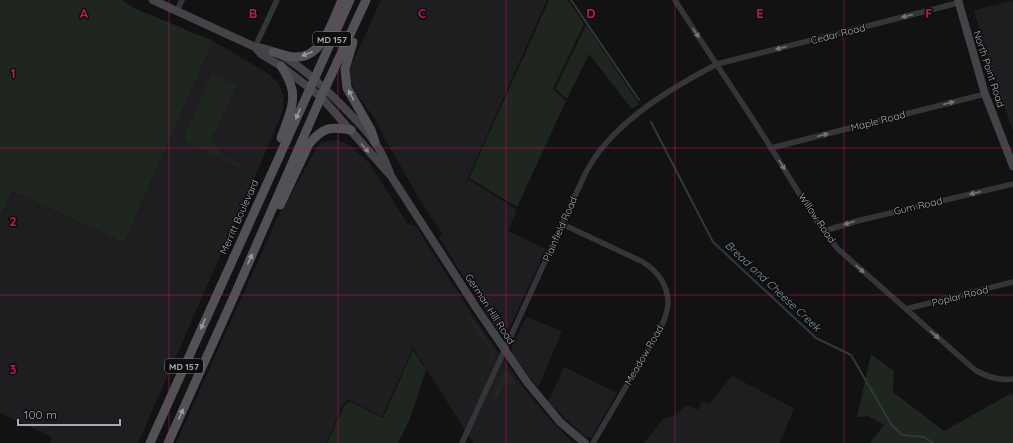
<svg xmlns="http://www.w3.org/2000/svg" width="1013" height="443" font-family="Quicksand,sans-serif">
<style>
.built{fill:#1e1e20}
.green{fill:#1f251f}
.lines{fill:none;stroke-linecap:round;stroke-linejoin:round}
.stream{stroke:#2f383c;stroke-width:2}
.street{stroke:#333538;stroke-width:5.5}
.secondary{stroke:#424448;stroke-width:8}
.primary{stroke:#505256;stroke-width:9}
.oneway{fill:#72767b}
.oneway2{fill:#9499a0}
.oneway3{fill:#82878d}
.grid{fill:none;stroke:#c2185b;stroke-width:1;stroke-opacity:0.55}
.labels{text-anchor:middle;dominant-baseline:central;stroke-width:3;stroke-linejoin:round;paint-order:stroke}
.shield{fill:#0d0d0e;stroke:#777c81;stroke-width:1}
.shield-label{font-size:9px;font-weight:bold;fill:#a5abb2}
.street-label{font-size:10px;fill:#a5abb2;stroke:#0d0d0e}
.water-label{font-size:11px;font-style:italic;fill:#7f9baa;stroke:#0d0d0e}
.grid-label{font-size:13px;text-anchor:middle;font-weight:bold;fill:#c2185b;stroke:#0d0d0e;stroke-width:3;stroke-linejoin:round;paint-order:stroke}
</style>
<rect width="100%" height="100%" fill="#121213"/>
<g class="built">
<polygon points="381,0 547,0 456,205 468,179 517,210 508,231 546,249 507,333 498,332 439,238 442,233 424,207 379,128 375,119 354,91 350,77 351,66"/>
<polygon points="1013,1 1013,131 989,61 974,10"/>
<polygon points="213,41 269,74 278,83 284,96 283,110 261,163 138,443 50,443 52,437 0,413 0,216 12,191 124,243"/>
<polygon points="339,140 352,147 370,164 408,224 416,226 475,319 526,391 556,426 574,443 473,443 413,348 382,417 348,399 343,405 326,443 176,443 280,212 299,180 314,152 320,143 327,141"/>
<polygon points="526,317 562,331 538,388 514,356 511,349"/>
<polygon points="564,367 617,393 591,438 585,437 548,402"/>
<polygon points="732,376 794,408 780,443 644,443 664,418 674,416 687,405 698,410 702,401 709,404"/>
</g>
<g class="green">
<polygon points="0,0 122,0 134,8 213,41 124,243 12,191 0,216"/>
<polygon points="549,0 568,0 584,24 553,89 566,101 517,207 469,178"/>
<polygon points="586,25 639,104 632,109 589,54 567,99 555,89"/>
<polygon points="212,73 235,84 236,87 215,131 211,137 222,156 242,164 241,167 187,143 184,136"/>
<polygon points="469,314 495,353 482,381 478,376 482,378 491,357 490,350 469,320 465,322"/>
<polygon points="413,350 426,370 410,419 398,443 327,443 344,406 349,401 383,418"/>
<polygon points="871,354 894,371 893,392 944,431 1012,393 1013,397 1013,443 870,443 884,425 868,416 857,417"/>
<polygon points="506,371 509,373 516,382 514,384 504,384 497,398 495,399 490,397 502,374"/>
</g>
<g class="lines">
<g class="stream">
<polyline points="571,0 639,100"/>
<polyline points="651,122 713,242 816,338 851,355 891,424 902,435 924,437 933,443"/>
</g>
<g class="street">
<path d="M675,0C706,50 740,98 771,148C793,182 812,218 838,249L975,370C987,377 999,381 1013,379"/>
<polyline points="177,11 182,0"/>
<polyline points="255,47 277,0"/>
<polyline points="771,148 985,94"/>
<path d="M562,224L643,262C657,271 667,284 668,301C669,323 645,353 634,372C621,396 607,419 593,443"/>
<polyline points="824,231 857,221 1013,184"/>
<polyline points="906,309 1013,282"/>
<path d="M462,443L585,174C590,165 595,156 602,148C631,112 677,85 717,64L958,3"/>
</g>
<g class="secondary">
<polyline points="153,0 255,47 261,54 281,66 321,97 391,176 477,309 527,382 560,422 585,443"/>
<polyline points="958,0 985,94 1013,166"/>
<path d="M255,47C287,48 332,95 353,117C361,125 369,134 375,143C382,152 386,163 390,173"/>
</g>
<g class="primary">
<polyline points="353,42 345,69 347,88 371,130 375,142"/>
<path d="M273,52C280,53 287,57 294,57C323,59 332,21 342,0"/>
<path d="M281,138C286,123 297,102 291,86C289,79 285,72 281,66"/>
<path d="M280,205L309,144C323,127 331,126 351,130"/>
<polyline points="150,443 350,0"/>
<polyline points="168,443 235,294 321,97 366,0"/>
</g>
</g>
<defs><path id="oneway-solid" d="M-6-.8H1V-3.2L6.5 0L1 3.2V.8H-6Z"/></defs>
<g class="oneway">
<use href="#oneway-solid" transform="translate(907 16) rotate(166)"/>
<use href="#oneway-solid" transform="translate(696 33) rotate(57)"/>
<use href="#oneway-solid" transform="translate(781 48) rotate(166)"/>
<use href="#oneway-solid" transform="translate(949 103) rotate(-14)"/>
<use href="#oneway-solid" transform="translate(823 135) rotate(-14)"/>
<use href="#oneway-solid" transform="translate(782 165) rotate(58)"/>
<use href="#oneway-solid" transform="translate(975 193) rotate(167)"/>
<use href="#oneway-solid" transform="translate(849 223) rotate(163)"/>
<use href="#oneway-solid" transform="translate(860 269) rotate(42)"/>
<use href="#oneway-solid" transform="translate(935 335) rotate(42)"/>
</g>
<g class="oneway2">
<use href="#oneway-solid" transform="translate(307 54) rotate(159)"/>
<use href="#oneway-solid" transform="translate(351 95) rotate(-118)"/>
<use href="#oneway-solid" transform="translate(298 114) rotate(114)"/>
<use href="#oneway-solid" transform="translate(250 259) rotate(-66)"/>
<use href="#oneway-solid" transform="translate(203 324) rotate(114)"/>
<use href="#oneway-solid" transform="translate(181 414) rotate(-66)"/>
</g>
<use class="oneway3" href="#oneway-solid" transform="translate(365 148) rotate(50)"/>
<path class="grid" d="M169,0V443M338,0V443M506,0V443M675,0V443M844,0V443M0,148H1013M0,295H1013"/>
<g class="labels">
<g class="shield">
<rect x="313" y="32" width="38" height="14" rx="3"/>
<rect x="165" y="359" width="38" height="14" rx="3"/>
</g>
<g class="shield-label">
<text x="332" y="39">MD 157</text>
<text x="184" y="366">MD 157</text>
</g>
<g class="street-label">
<text transform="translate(838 34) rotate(-14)">Cedar Road</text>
<text transform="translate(989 69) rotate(72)">North Point Road</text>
<text transform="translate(878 121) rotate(-14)">Maple Road</text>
<text transform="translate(918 206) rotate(-13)">Gum Road</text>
<text transform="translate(239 217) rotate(-66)">Merritt Boulevard</text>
<text transform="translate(817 218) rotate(56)">Willow Road</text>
<text transform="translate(560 229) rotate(-66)">Plainfield Road</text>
<text transform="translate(960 296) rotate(-14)">Poplar Road</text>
<text transform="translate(490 309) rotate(57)">German Hill Road</text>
<text transform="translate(644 355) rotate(-60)">Meadow Road</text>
</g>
<g class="water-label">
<text transform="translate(773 286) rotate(43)">Bread and Cheese Creek</text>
</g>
</g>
<g class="grid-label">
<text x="84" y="18">A</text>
<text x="253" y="18">B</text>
<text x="422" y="18">C</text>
<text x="591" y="18">D</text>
<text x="760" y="18">E</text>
<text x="929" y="18">F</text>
<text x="13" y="78">1</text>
<text x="13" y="226">2</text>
<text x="13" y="374">3</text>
</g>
<path d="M18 419v6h102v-6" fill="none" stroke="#a5abb2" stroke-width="2"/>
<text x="24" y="419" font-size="12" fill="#a5abb2" stroke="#0d0d0e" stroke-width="3" paint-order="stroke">100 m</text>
</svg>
